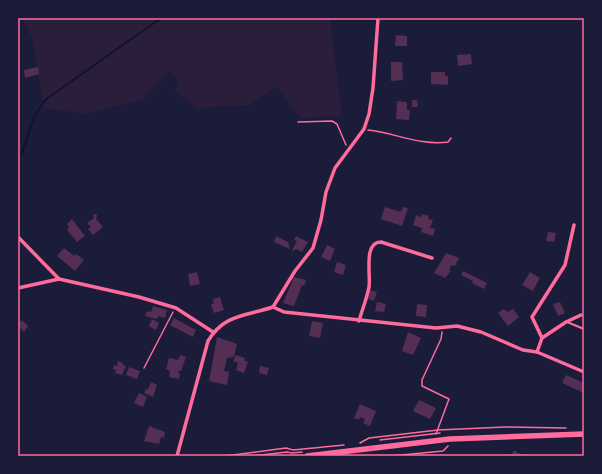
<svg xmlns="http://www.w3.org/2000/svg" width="602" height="474" font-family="Manrope,sans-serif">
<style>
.green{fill:#2a1e3b}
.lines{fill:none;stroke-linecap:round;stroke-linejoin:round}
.stream{stroke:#12122b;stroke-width:2}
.building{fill:#542f53}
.path{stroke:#ff6b9d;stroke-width:1.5}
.service{stroke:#ff6b9d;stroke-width:2}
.minor{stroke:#ff6b9d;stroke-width:3.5}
.secondary{stroke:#ff6b9d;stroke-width:5.5}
.neatline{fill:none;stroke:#ff6b9d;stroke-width:1.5}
</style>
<rect width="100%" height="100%" fill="#1b1b3a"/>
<polygon class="green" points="21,18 334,18 330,21 342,116 300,118 276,86 248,105 196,108 175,90 179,81 171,70 142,99 87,114 44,108 33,39"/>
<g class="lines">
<polyline class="stream" points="18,155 22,153 34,117 45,100 161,18"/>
</g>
<g class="building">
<polygon points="396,35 407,36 407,46 395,46"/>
<polygon points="471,54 472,64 458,66 457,55"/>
<polygon points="391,62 402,62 403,80 391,81"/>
<polygon points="38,67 39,74 25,78 24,70"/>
<polygon points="431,72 445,72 445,76 448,76 448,85 431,84"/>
<polygon points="412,100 417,100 418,107 412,107"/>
<polygon points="397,101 407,102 407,110 410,110 409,120 396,119"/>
<polygon points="385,207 401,212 403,207 408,208 402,226 381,219"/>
<polygon points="95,214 97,215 96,219 103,227 93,235 88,229 91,227 87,223 94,218 93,215"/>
<polygon points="422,214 429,216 428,219 433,220 430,228 435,229 433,236 421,232 422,228 413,225 416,215 421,217"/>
<polygon points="72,219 85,236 77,242 67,230 69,227 67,224"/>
<polygon points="548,232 556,233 554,242 546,241"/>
<polygon points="276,236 288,242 290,249 274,242"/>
<polygon points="296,236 308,242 302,252 296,249 294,251 292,250 297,241 294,240"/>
<polygon points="327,245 335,249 330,261 321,257"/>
<polygon points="64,248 74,256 76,254 84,260 75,271 57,256"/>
<polygon points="446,253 459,258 455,266 452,265 449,270 451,271 445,278 434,273"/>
<polygon points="337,262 346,265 343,275 334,272"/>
<polygon points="463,271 487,283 484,289 472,283 473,281 461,275"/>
<polygon points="197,272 200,284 190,286 188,274"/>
<polygon points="530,272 540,278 533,291 522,285"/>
<polygon points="294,277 306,280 304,286 302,285 294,306 283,303"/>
<polygon points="370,290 377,292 374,301 368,299"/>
<polygon points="220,297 224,310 214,313 211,304 214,304 213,299"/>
<polygon points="377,302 386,304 384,312 375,311"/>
<polygon points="560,302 565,313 558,316 553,304"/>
<polygon points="417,304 427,305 426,317 416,316"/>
<polygon points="153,306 167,310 165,318 158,316 157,319 145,316 147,311 151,312"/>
<polygon points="504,309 507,312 513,309 519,317 508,326 498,313"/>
<polygon points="174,318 196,330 193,337 170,325"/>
<polygon points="152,319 159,323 156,330 149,326"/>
<polygon points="18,320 21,322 22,320 28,326 24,332 18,326"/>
<polygon points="312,321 323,323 320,338 309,336"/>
<polygon points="408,332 421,338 413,355 402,351"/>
<polygon points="217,337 237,344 234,357 227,358 224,371 229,372 227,385 209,381"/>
<polygon points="180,355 186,357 181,371 179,371 178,373 180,374 179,379 169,377 170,371 166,369 169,358 178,360"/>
<polygon points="236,355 245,358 244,360 248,362 244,373 236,370 238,363 233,361"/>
<polygon points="118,361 123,363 122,364 126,366 122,375 115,373 116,370 113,369 114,365 117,366"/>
<polygon points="260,366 269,368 267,375 259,373"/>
<polygon points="129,367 140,371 137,379 126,375"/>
<polygon points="566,375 584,383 584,393 562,383"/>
<polygon points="151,382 157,385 153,397 144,393 146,389 148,389"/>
<polygon points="139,393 147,397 143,407 134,403"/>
<polygon points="419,400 436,408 430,419 413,411"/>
<polygon points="360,404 376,411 370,426 363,423 365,419 360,417 359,420 354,418"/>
<polygon points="149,426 165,432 164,438 161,437 159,444 144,441"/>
<polygon points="513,451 517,451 517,453 531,456 507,456 507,454 512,455"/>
</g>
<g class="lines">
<g class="path">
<polyline points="298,122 332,121 337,124 346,145"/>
<path d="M368,130C395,133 421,146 448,142L451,138"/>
<polyline points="144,368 173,312"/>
<polyline points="436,434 449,399 422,386 422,380 441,339 442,332"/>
<polyline points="380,440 440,433"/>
<polyline points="360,443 369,438 438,430 505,427 566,428"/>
<polyline points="225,456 286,448 293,450 344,445"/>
<polyline points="252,456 287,452 292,453 302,452"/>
<polyline points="391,456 443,451 448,446"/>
</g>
<polyline class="service" points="567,322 584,329"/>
<g class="minor">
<polyline points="18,237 59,279 139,297 176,308 213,332"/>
<polyline points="18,288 59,279"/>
<polyline points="273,307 284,312 436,328 457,326 481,332 523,350 537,352 584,372"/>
<path d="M359,321C362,310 367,298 369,287C371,275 363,242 381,242L432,258"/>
<polyline points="542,338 566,322 581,315"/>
<polyline points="537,352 542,338 532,317 565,265 574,225"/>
<path d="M177,456L208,341C224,314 246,316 273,307L295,271L313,248L321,220L326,192L335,168L364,129L369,114L373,88L378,18"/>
</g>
<polyline class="secondary" points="307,456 450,439 584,434"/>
</g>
<rect width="602" height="474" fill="none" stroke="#1b1b3a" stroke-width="38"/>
<rect x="19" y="19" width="564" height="436" class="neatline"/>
</svg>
